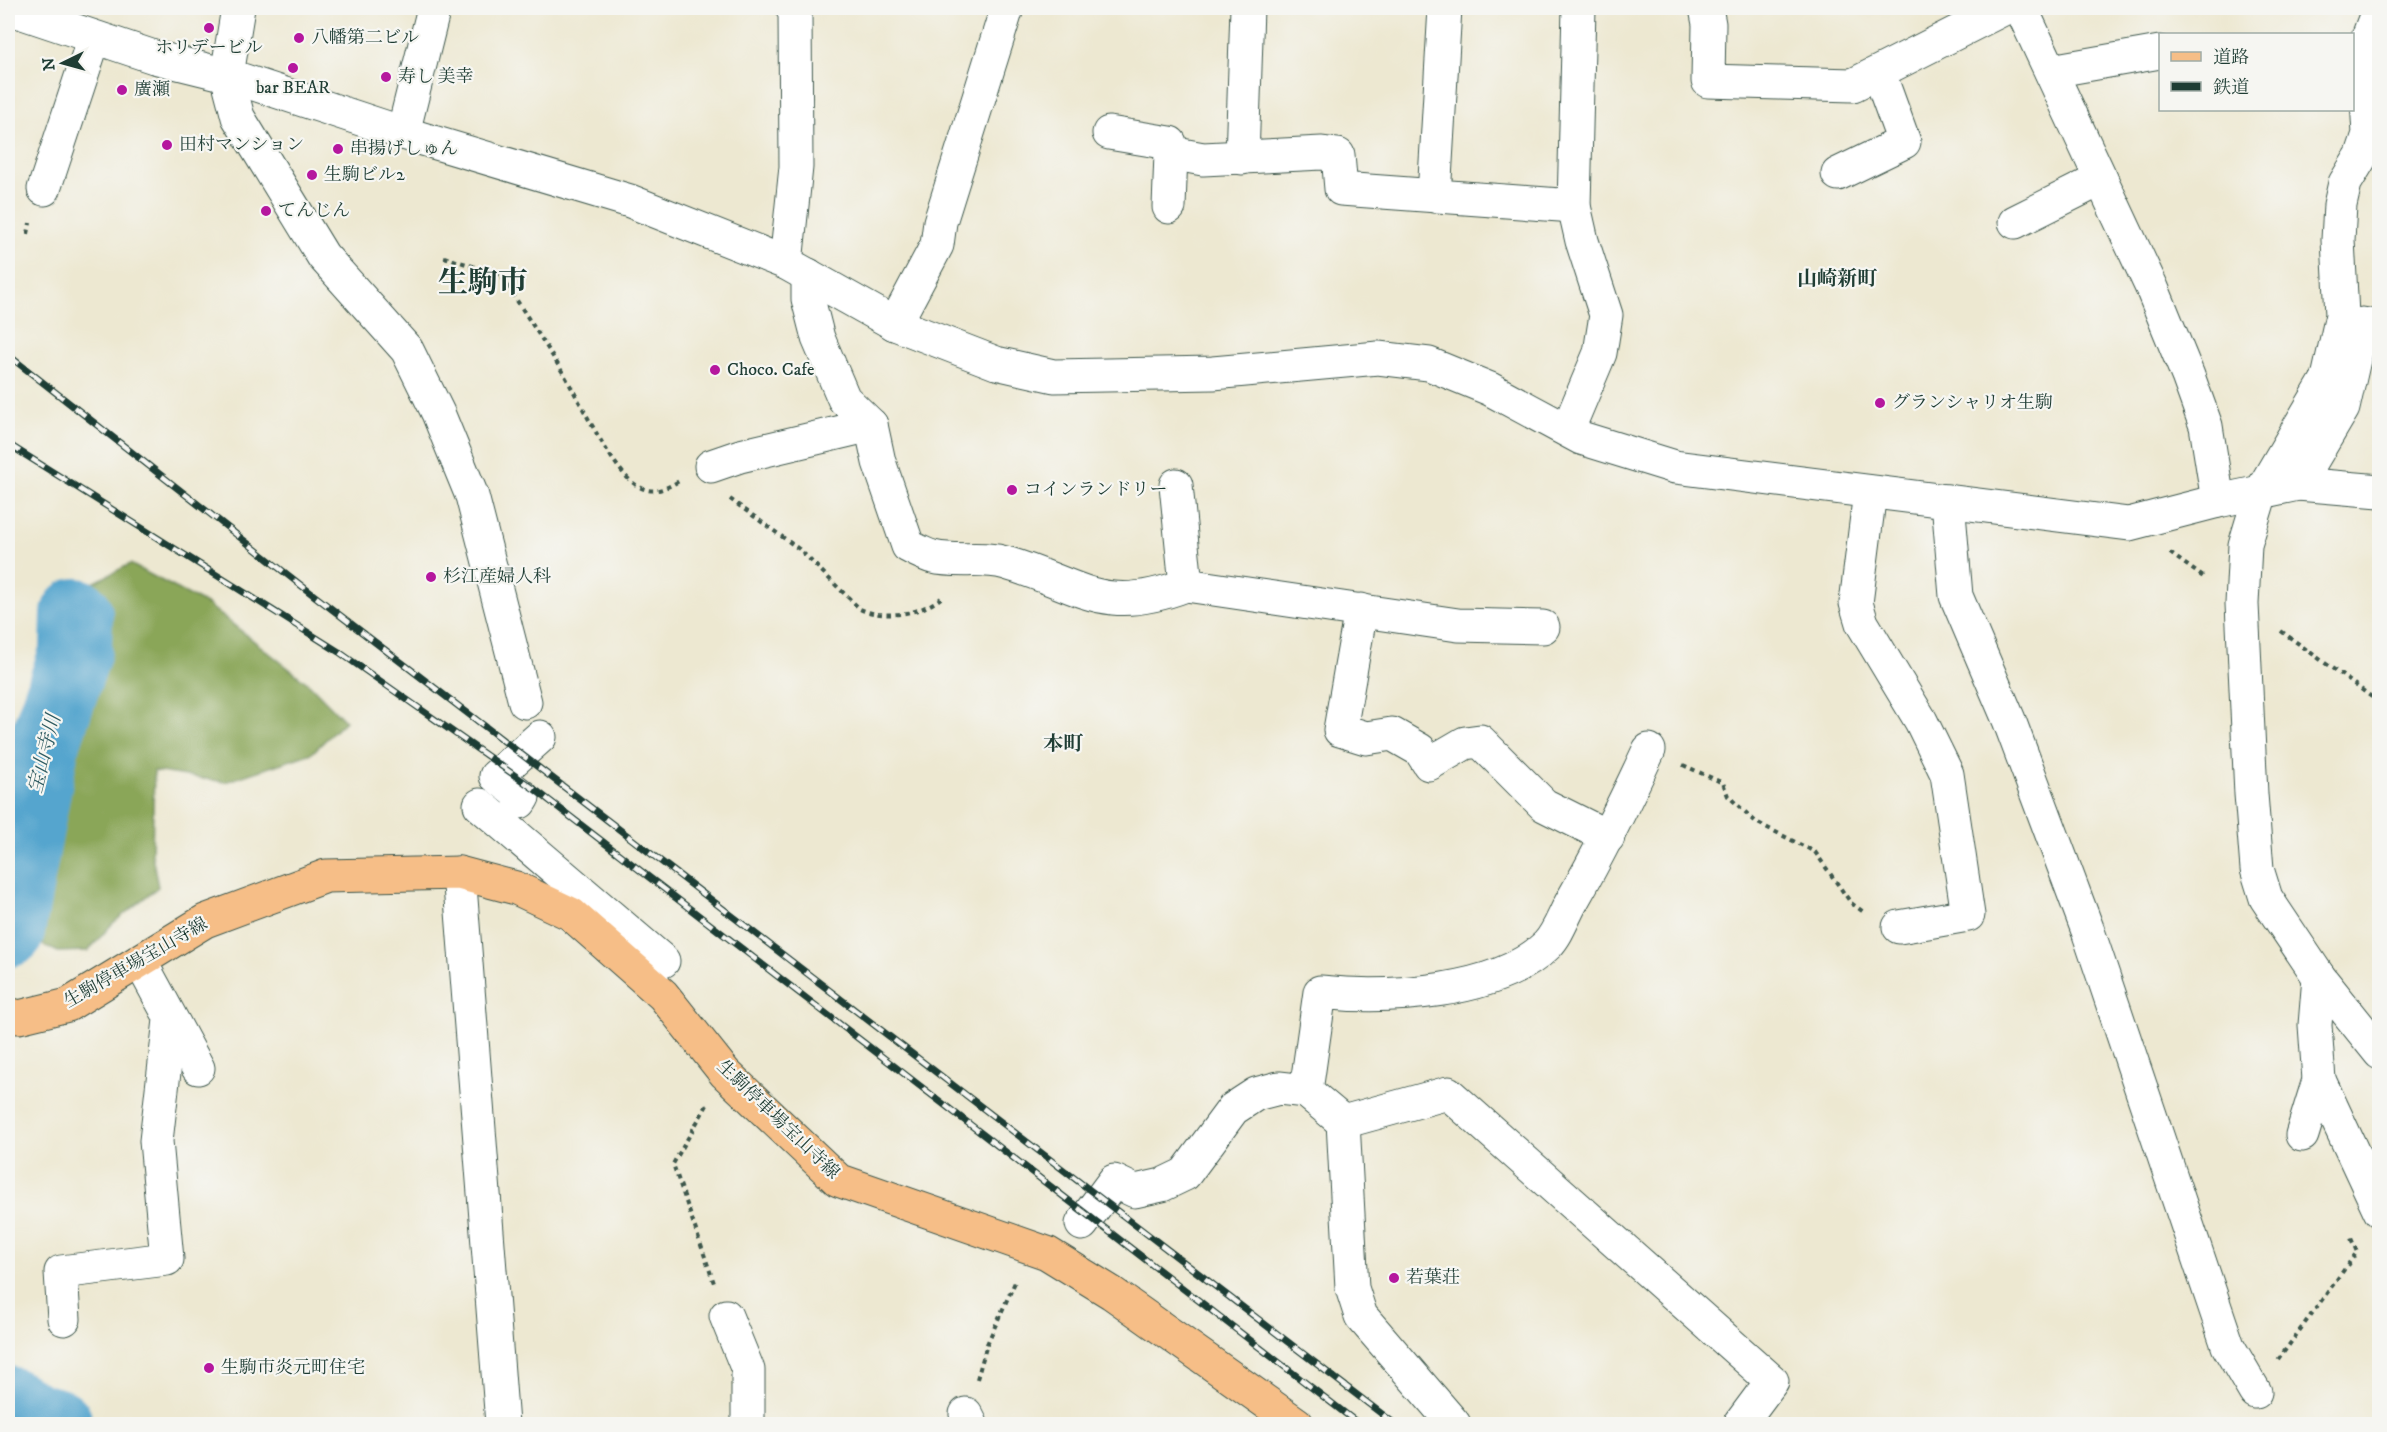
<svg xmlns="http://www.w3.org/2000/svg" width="2387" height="1432" font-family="'IM FELL DW Pica','Noto Serif JP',serif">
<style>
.forest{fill:#8aa658;stroke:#547246;stroke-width:1.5}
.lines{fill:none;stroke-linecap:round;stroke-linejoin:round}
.river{stroke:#54a5ce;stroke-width:72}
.minor-casing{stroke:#3e574c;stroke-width:35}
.major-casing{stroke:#3e574c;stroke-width:35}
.path{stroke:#3e574c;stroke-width:4;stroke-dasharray:4.5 4.5;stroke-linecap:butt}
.minor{stroke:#fff;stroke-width:33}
.major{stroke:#f6be87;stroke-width:33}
.rail-casing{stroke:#1f3d34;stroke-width:7}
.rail{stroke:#f6f6f2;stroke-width:4.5;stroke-dasharray:14;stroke-linecap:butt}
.poi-dot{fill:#b5179e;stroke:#f6f6f2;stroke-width:2}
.labels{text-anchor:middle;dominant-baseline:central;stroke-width:4.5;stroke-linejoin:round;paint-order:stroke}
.poi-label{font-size:18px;fill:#1f3d34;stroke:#f6f6f2;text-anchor:start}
.street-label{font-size:18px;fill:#1f3d34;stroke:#f6f6f2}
.neighbourhood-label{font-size:20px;font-weight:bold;fill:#1f3d34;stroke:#f6f6f2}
.water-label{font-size:20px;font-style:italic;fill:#2f5c62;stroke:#f6f6f2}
.town-label{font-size:30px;font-weight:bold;fill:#1f3d34;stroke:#f6f6f2}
</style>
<rect width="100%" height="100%" fill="#f6f6f2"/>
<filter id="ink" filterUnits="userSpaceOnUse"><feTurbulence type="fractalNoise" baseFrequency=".0167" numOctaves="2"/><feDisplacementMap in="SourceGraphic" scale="12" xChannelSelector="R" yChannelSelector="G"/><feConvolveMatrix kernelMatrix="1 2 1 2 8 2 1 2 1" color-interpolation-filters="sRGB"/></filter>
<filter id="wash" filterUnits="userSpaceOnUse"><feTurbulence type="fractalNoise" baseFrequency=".008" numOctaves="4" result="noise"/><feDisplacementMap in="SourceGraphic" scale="24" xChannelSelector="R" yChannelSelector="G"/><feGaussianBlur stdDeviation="1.35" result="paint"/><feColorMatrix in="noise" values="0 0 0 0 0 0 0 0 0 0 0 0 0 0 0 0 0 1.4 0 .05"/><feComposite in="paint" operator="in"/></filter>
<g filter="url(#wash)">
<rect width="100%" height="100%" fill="#ede8d1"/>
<polygon class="forest" points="130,564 208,605 310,685 345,721 312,753 225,782 154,771 152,855 158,887 112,924 88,951 58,952 24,936 24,884 42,793 33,668 73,593"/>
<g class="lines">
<g class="river">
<polyline points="9,931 43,747 76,650 77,614"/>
<polyline points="8,1402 34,1418 57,1424"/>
</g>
</g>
</g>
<g filter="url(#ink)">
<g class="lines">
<defs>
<g id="minor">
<polyline points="8,8 154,57 227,75 403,133 630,201 786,263 895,324 996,363 1054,376 1213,373 1378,358 1429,364 1490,389 1581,438 1675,467 2129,524 2218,501 2298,484 2380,491"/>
<polyline points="238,8 227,75 238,117 323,256 407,350 438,413 472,496 525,702"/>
<polyline points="1706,8 1709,24 1708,81 1853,85 2005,8"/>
<polyline points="2021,8 2152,288 2188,376 2206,426 2218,501"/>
<polyline points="2051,71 2160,52"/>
<polyline points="403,133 434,8"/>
<polyline points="1109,133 1170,143 1171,153 1203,159 1322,153 1338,155 1341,189 1574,206"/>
<polyline points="1242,158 1247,8"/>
<polyline points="1838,174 1904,142 1879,73"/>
<polyline points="44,189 94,38"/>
<polyline points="1434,196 1445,8"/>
<polyline points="1169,207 1171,153"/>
<polyline points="2015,222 2101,179"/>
<polyline points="786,263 796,167 795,12 792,8"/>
<path d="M808,275V299L818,338L844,399L871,425L879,462L908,546C916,550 925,555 933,557C957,563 983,556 1006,563C1081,585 1102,617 1186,585L1458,625L1543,627"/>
<polyline points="895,324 937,245 940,222 1007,8"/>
<polyline points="1568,429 1600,353 1606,315 1582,241 1574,206 1579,8"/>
<polyline points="711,466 740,456 871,425"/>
<polyline points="2298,484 2343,408 2362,324 2380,327"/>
<polyline points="1176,485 1186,585"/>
<polyline points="1870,492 1856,603 1862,623 1921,721 1947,774 1968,915 1899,927"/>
<polyline points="1948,501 1956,596 2009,720 2088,931 2228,1346 2255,1392"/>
<polyline points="1361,610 1340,730 1366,738 1392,734 1420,750 1429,764 1465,743 1480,741 1544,805 1608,837"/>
<polyline points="520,802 523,797 496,776 540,737"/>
<polyline points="480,805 663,961"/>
<polyline points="459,873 502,1424"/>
<polyline points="140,961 198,1068"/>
<polyline points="2319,977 2380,1053"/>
<polyline points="2319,1080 2380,1211"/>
<polyline points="1343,1122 1448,1093 1772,1381 1740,1424"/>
<polyline points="2302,1135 2319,1080 2315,1025 2319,977 2266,898 2257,869 2251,794 2242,604 2245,545 2261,492 2328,378 2342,315 2338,240 2340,205 2345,183 2362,155 2369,134 2365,69 2368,37 2379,8"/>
<polyline points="1082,1224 1114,1181 1135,1191 1162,1185 1185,1174 1233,1109 1256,1094 1279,1088 1306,1091"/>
<polyline points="726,1316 748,1370 748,1424"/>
<polyline points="64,1319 61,1272 167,1259 156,1141 170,1020"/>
<polyline points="966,1414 971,1424"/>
<path d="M1454,1424L1361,1316L1352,1288L1343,1122L1306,1091L1320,992C1386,999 1498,994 1547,945C1558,934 1564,915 1572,901C1600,852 1625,802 1649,750"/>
</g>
<polyline id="major" points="8,1014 19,1017 68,1005 205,921 326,876 459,873 516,888 571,914 663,995 725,1073 838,1180 1047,1253 1112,1293 1297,1424"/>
</defs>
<use href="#minor" class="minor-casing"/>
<use href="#major" class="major-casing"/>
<g class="path">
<polyline points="28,234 30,223"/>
<path d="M444,257L501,275C521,308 543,340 563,373C580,400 611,469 636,485C652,495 663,490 679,481"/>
<path d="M730,499L799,549L860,609C884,620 921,614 941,598"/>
<polyline points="2170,553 2206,579"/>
<polyline points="2281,631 2380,703"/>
<polyline points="1683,765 1723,783 1728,796 1756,822 1815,852 1851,903 1865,913"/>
<polyline points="707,1105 673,1164 714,1283"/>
<polyline points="2278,1360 2357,1252 2350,1236"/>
<polyline points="977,1379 987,1344 1016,1280"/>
</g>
<use href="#minor" class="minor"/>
<use href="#major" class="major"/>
<defs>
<g id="rail">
<polyline points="8,355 307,590 1395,1424"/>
<polyline points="8,444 339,652 537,791 1359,1424"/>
</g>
</defs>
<use href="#rail" class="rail-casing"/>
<use href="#rail" class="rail"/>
</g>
</g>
<g class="poi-dot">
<circle cx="209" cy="28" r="6"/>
<circle cx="299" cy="38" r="6"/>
<circle cx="293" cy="68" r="6"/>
<circle cx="386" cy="77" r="6"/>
<circle cx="122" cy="90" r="6"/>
<circle cx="167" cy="145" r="6"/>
<circle cx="338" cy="149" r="6"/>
<circle cx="312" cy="175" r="6"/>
<circle cx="266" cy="211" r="6"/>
<circle cx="715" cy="370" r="6"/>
<circle cx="1880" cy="403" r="6"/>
<circle cx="1012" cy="490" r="6"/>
<circle cx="431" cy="577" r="6"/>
<circle cx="1394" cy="1278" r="6"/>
<circle cx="209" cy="1368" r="6"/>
</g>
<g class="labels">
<g class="poi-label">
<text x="311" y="38">八幡第二ビル</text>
<text x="209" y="48" text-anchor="middle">ホリデービル</text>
<text x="398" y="77">寿し 美幸</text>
<text x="293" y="88" text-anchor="middle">bar BEAR</text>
<text x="134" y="90">廣瀬</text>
<text x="179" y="145">田村マンション</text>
<text x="350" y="149">串揚げしゅん</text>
<text x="324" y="175">生駒ビル2</text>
<text x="278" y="211">てんじん</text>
<text x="727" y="370">Choco. Cafe</text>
<text x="1892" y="403">グランシャリオ生駒</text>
<text x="1024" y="490">コインランドリー</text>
<text x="443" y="577">杉江産婦人科</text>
<text x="1406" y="1278">若葉荘</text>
<text x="221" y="1368">生駒市炎元町住宅</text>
</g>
<g class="street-label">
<text transform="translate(136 963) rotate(-30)">生駒停車場宝山寺線</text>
<text transform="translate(778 1120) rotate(44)">生駒停車場宝山寺線</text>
</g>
<g class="neighbourhood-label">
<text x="1837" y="279">山崎新町</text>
<text x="1063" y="744">本町</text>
</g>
<g class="water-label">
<text transform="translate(45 754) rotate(-76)">宝山寺川</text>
</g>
<g class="town-label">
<text x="483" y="283">生駒市</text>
</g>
</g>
<rect width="2387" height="1432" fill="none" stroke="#f6f6f2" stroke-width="30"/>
<rect x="2159" y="33" width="195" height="78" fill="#f6f6f2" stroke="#a0aca6" stroke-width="1.5"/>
<rect x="2171" y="52" width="30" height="9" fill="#f6be87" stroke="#a0aca6" stroke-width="1.5"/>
<text x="2213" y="63" font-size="18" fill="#1f3d34">道路</text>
<rect x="2171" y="82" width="30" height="9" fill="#1f3d34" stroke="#a0aca6" stroke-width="1.5"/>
<text x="2213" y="93" font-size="18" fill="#1f3d34">鉄道</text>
<g transform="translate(63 63) rotate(265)" stroke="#f6f6f2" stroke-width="4.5" paint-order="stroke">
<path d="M0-4.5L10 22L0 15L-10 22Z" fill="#1f3d34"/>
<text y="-9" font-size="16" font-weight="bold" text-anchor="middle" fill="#1f3d34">N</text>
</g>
</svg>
